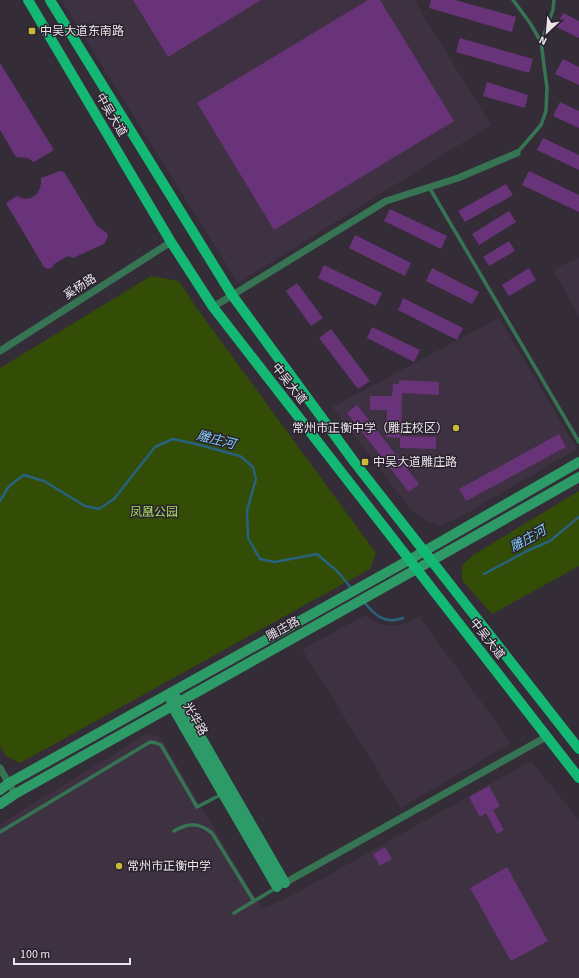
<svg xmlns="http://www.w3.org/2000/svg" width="579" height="978" font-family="'Source Sans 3','Noto Sans SC',sans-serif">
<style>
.built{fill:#3e3142}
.green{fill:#334c06}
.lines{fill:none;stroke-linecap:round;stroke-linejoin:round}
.stream{stroke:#27637e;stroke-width:2.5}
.building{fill:#693379}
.lane{stroke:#377454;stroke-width:3.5}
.street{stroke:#377454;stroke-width:7}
.secondary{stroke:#2d9b67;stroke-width:10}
.primary{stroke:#14b875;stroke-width:10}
.poi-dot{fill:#c9ba3a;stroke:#2a222d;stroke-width:1.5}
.labels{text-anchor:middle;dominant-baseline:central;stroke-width:3;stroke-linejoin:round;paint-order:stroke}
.poi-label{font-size:12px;fill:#eae4eb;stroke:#2a222d;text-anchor:start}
.street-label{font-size:12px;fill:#eae4eb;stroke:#2a222d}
.park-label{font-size:12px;fill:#abdd69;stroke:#2a222d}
.water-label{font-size:13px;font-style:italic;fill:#81cdf3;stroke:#2a222d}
</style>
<rect width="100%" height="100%" fill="#342c37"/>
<g class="built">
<polygon points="61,0 414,0 491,125 238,283"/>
<polygon points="579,258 579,317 553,269"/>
<polygon points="499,318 577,449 453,521 439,526 423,519 411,510 332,407"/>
<polygon points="366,615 379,624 390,626 405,624 419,616 511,743 401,808 302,649"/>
<polygon points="148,733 160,737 262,909 291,896 531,761 579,820 579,978 0,978 0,824"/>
</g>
<g class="green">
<polygon points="151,276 179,281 196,307 376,553 370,569 20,763 6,756 0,746 0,368"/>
<polygon points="579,491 579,566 492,614 462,580 462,566 473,555"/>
</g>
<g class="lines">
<g class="stream">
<polyline points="0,501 9,486 24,475 44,481 85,506 99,509 114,499 155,447 173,439 196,444 240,456 253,467 256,479 247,510 248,538 260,559 275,562 317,554 338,572 352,589"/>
<polyline points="484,574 527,551 550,541 579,517"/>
<path d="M363,601C375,615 384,625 403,618"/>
</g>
</g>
<g class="building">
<polygon points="133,0 261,0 168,57"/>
<polygon points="368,0 380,0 454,121 274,230 197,103"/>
<polygon points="431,0 455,0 516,17 512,32 429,8"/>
<polygon points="563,13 579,21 579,38 556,27"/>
<polygon points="460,38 533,59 529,73 456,52"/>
<polygon points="563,59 579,67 579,85 555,74"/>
<polygon points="0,63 54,150 34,162 27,158 16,157 0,130"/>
<polygon points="487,82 528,95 525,108 483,96"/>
<polygon points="560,102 579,111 579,128 553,116"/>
<polygon points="543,138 579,155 579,170 537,150"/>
<polygon points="60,171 64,172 97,226 107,233 108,237 104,244 73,258 68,256 54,264 53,267 48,269 44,267 6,203 17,196 24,199 31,198 37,194 40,188 41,182 41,178"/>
<polygon points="529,171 579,195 579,212 522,185"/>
<polygon points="506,184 513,195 465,222 458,211"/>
<polygon points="390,209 447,236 441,249 384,221"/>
<polygon points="509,211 516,222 479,245 472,234"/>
<polygon points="355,235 411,263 405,276 349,248"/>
<polygon points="509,241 515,251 489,266 483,257"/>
<polygon points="324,265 382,293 376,306 318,278"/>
<polygon points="432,268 479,292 472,304 426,281"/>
<polygon points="529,268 536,280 509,296 502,285"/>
<polygon points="297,283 323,318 311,326 286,291"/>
<polygon points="403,298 463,328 457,340 398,310"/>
<polygon points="372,327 420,350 414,362 367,338"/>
<polygon points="331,329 370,381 358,389 319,338"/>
<polygon points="399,380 439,382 439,395 402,393 401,436 436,437 436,449 400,448 400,438 386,437 387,410 370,410 370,396 392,396 393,384 399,384"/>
<polygon points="357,405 419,484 409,492 347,413"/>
<polygon points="559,434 566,447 466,501 459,489"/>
<polygon points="489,786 500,806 493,810 504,830 497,834 486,813 480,817 469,797"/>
<polygon points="385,847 392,859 380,866 373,854"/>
<polygon points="507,867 548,941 511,961 470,888"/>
</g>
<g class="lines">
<g class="lane">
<polyline points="513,0 530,23 541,42 547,88 546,111 541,125 517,153"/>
<polyline points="541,42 553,10 554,0"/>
<polyline points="429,187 579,442"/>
<path d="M174,831C189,823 198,822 212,833L254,901"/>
<polyline points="0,832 150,742 156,743 161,745 197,807 222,794"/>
<polyline points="234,913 276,888"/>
</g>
<g class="street">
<polyline points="213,307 386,201 458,178 517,153"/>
<polyline points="0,351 171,242"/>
<polyline points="0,768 15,794"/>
<polyline points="281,885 546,737"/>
</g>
<g class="secondary">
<polyline points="175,697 180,701 285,883"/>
<polyline points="171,699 172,706 277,887"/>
<polyline points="0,790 9,783 409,560 579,462"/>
<polyline points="0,804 15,794 431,561 579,477"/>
</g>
<g class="primary">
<polyline points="28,0 171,242 213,307 579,778"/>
<polyline points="50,0 232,295 355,463 579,749"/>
</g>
</g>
<g class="poi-dot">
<rect x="28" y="27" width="8" height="8" rx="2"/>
<circle cx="456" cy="428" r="4"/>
<rect x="361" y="458" width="8" height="8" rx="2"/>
<circle cx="119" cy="866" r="4"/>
</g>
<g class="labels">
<g class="poi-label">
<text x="40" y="31">中吴大道东南路</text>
<text x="448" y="428" text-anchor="end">常州市正衡中学（雕庄校区）</text>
<text x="373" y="462">中吴大道雕庄路</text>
<text x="127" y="866">常州市正衡中学</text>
</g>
<g class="street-label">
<text transform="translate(111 115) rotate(59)">中吴大道</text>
<text transform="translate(80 287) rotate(-33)">奚杨路</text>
<text transform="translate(289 384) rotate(52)">中吴大道</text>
<text transform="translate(283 629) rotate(-29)">雕庄路</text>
<text transform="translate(487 639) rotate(52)">中吴大道</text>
<text transform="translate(195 719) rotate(60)">光华路</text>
</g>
<g class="park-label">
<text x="154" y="512">凤凰公园</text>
</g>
<g class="water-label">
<text transform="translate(216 440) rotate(14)">雕庄河</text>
<text transform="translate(528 539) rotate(-29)">雕庄河</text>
</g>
</g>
<g transform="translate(547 32) rotate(206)" stroke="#2a222d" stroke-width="3" paint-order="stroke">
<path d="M0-3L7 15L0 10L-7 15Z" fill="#eae4eb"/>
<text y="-6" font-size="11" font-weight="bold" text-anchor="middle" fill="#eae4eb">N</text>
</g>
<path d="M14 958v6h116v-6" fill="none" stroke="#eae4eb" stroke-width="2"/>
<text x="20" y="958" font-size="12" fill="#eae4eb" stroke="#2a222d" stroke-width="3" paint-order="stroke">100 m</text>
</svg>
